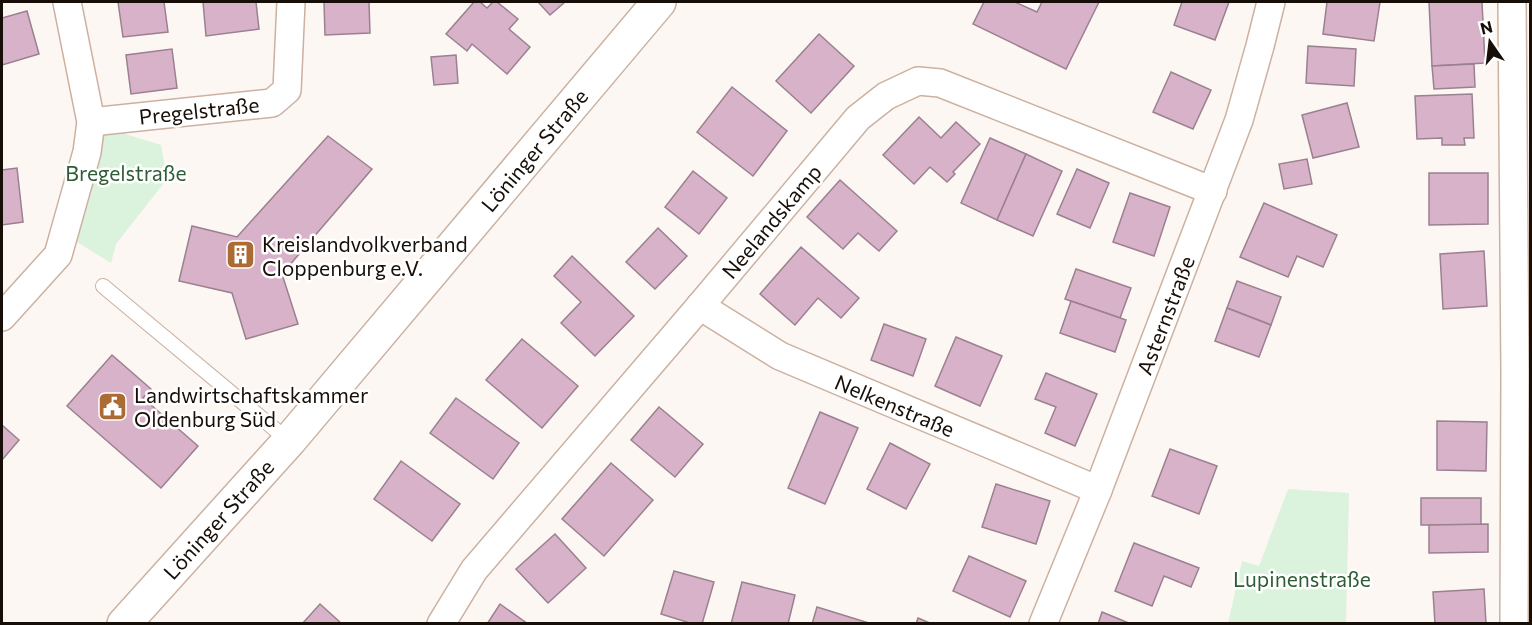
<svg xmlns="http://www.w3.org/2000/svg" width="1532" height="625" font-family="Commissioner,sans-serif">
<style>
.green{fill:#dbf2dc}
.building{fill:#d8b2c8;stroke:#9b808f;stroke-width:1.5}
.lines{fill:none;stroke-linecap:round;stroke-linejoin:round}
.service-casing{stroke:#ccb1a0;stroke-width:16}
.minor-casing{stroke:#ccb1a0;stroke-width:30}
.tertiary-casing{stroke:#ccb1a0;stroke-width:36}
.service{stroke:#fff;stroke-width:14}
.minor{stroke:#fff;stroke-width:27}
.tertiary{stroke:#fff;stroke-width:33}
.labels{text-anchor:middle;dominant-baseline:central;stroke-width:5;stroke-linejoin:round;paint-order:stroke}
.street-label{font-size:21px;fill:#170e08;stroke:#fff}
.park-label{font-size:21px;fill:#2e5d35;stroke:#fff}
.poi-label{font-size:21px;fill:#170e08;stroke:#fff;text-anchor:start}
</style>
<rect width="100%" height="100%" fill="#fdf7f4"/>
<g class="green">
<polygon points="102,127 161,145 167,179 116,244 111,263 69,237"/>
<polygon points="1288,489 1349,493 1346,623 1228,623 1242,561 1259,566"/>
</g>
<g class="building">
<polygon points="118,2 164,2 168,32 123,37"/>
<polygon points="203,2 256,2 259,29 206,36"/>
<polygon points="324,2 369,2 370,33 325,35"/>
<polygon points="474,2 480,2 487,8 493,2 497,2 518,19 509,29 530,47 507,74 472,44 467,51 446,34"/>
<polygon points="538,2 565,2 550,15"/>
<polygon points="984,2 1015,2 1037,12 1042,2 1099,2 1066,69 973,24"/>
<polygon points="1182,2 1229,2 1215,40 1174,25"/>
<polygon points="1327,2 1380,2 1374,41 1323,34"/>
<polygon points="1429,2 1482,2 1485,63 1432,66"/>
<polygon points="27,11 39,54 2,65 2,18"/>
<polygon points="819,34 854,66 811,113 776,81"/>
<polygon points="1308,46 1356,49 1354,86 1306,83"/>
<polygon points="172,49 177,88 131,94 126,55"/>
<polygon points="456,55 458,83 434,85 431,57"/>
<polygon points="1474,64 1475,87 1434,89 1432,66"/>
<polygon points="1171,72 1211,90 1193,129 1153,112"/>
<polygon points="732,87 787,131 753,176 697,132"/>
<polygon points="1472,94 1474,138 1464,138 1465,145 1442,145 1442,138 1417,139 1415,96"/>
<polygon points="1347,103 1359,147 1313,158 1302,115"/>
<polygon points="919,117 941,138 956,122 980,144 953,172 955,174 947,182 930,167 914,184 883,155"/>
<polygon points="328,136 372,169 282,274 298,324 246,339 232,293 179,281 192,226 237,237"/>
<polygon points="990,138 1026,154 997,220 961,203"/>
<polygon points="1026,154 1062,171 1033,236 997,220"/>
<polygon points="1307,159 1312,184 1284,189 1279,164"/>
<polygon points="17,168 23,222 2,225 2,170"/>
<polygon points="1077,169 1109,183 1090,228 1057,214"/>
<polygon points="693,171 727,198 699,234 665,207"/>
<polygon points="1429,173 1488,173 1488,224 1429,225"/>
<polygon points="840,180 897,231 879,251 858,233 843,249 807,217"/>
<polygon points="1130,193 1170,207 1154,256 1113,242"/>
<polygon points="1264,203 1337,235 1323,267 1297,256 1288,277 1240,257"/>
<polygon points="658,228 687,256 655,289 626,262"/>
<polygon points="801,247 859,298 841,318 818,298 795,325 760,294"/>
<polygon points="1484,251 1487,306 1443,309 1440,254"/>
<polygon points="572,256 634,316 595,356 561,323 581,302 554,276"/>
<polygon points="1076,269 1131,288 1120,318 1065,299"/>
<polygon points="1237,281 1281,297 1271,325 1227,308"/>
<polygon points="1071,301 1126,320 1115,352 1060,333"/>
<polygon points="1227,308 1271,325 1259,357 1215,341"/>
<polygon points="884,324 926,339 913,376 871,360"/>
<polygon points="956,337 1002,356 980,406 935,386"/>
<polygon points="522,339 578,386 542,428 486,380"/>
<polygon points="112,355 151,389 143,398 198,446 161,488 67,406"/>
<polygon points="1046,373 1097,394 1075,446 1045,433 1056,407 1035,399"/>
<polygon points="456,398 519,443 493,479 430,433"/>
<polygon points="659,407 703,444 675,477 631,440"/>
<polygon points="820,412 858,428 825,504 788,488"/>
<polygon points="1437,421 1487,422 1486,471 1437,470"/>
<polygon points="2,425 19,440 2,460"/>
<polygon points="890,443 930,464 906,509 867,489"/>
<polygon points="1170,449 1217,466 1199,514 1152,496"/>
<polygon points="401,461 460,504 432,541 374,499"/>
<polygon points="611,463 653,500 604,556 562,519"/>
<polygon points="996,484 1050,501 1036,544 982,527"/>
<rect x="1421" y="498" width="60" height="27"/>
<polygon points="1488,524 1488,552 1429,553 1429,525"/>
<polygon points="555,534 586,568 548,603 516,569"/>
<polygon points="1134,543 1199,568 1191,587 1164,576 1152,606 1115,591"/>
<polygon points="969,556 1026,581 1010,617 953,591"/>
<polygon points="674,571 714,582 702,624 693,624 661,614"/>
<polygon points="742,582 795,595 788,624 731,624"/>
<polygon points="1484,589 1486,624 1435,624 1433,592"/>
<polygon points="320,604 342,624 302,624"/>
<polygon points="500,604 528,624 487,624"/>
<polygon points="817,607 872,624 812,624"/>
<polygon points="1102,612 1131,624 1098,624"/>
<polygon points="918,618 932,624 916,624"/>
</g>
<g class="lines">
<defs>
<polyline id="service" points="103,286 289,441"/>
<g id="minor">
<polyline points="1512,2 1515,373 1514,624"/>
<polyline points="91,122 272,103 287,90 291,2"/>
<polyline points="700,306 780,356 1098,490"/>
<polyline points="2,317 58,255 87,152 91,122 67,2"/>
<polyline points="441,624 474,570 700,306 858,118 886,96 918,81 940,83 1213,191"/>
<polyline points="1043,624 1098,490 1239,120 1260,46 1271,2"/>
</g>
<polyline id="tertiary" points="124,624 289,441 659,2"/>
</defs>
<use href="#service" class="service-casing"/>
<use href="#minor" class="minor-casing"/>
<use href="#tertiary" class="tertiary-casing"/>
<use href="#service" class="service"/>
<use href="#minor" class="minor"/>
<use href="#tertiary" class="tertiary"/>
</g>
<defs>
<symbol id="building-square" viewBox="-11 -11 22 22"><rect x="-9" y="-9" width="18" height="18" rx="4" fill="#ab6b34" stroke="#fff"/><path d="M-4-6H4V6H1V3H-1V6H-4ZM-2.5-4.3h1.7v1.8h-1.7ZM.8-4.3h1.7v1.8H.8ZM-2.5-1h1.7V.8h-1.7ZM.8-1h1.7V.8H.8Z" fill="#fff"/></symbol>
<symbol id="civic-square" viewBox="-11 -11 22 22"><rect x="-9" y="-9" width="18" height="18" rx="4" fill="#ab6b34" stroke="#fff"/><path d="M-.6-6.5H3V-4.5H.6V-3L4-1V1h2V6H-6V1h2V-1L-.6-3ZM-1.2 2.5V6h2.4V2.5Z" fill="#fff"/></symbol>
</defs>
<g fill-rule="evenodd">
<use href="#building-square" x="224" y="238" width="33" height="33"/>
<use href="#civic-square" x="96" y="390" width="33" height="33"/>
</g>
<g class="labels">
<g class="street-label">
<text transform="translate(199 110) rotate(-6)">Pregelstraße</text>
<text transform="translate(534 150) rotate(-50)">Löninger Straße</text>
<text transform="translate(771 221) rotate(-50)">Neelandskamp</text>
<text transform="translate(1165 315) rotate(-69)">Asternstraße</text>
<text transform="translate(895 405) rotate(23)">Nelkenstraße</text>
<text transform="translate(218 519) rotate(-48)">Löninger Straße</text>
</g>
<g class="park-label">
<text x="126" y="172">Bregelstraße</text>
<text x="1302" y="578">Lupinenstraße</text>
</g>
<g class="poi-label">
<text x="262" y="243">Kreislandvolkverband<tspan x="262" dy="24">Cloppenburg e.V.</tspan></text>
<text x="134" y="394">Landwirtschaftskammer<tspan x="134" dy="24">Oldenburg Süd</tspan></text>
</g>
</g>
<rect width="1532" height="625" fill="none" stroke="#170e08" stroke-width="6"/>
<g transform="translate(1490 42) rotate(346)" stroke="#ffffff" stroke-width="4.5" paint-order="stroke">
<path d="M0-4.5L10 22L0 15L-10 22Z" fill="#170e08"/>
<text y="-9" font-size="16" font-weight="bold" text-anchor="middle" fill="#170e08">N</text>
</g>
</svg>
